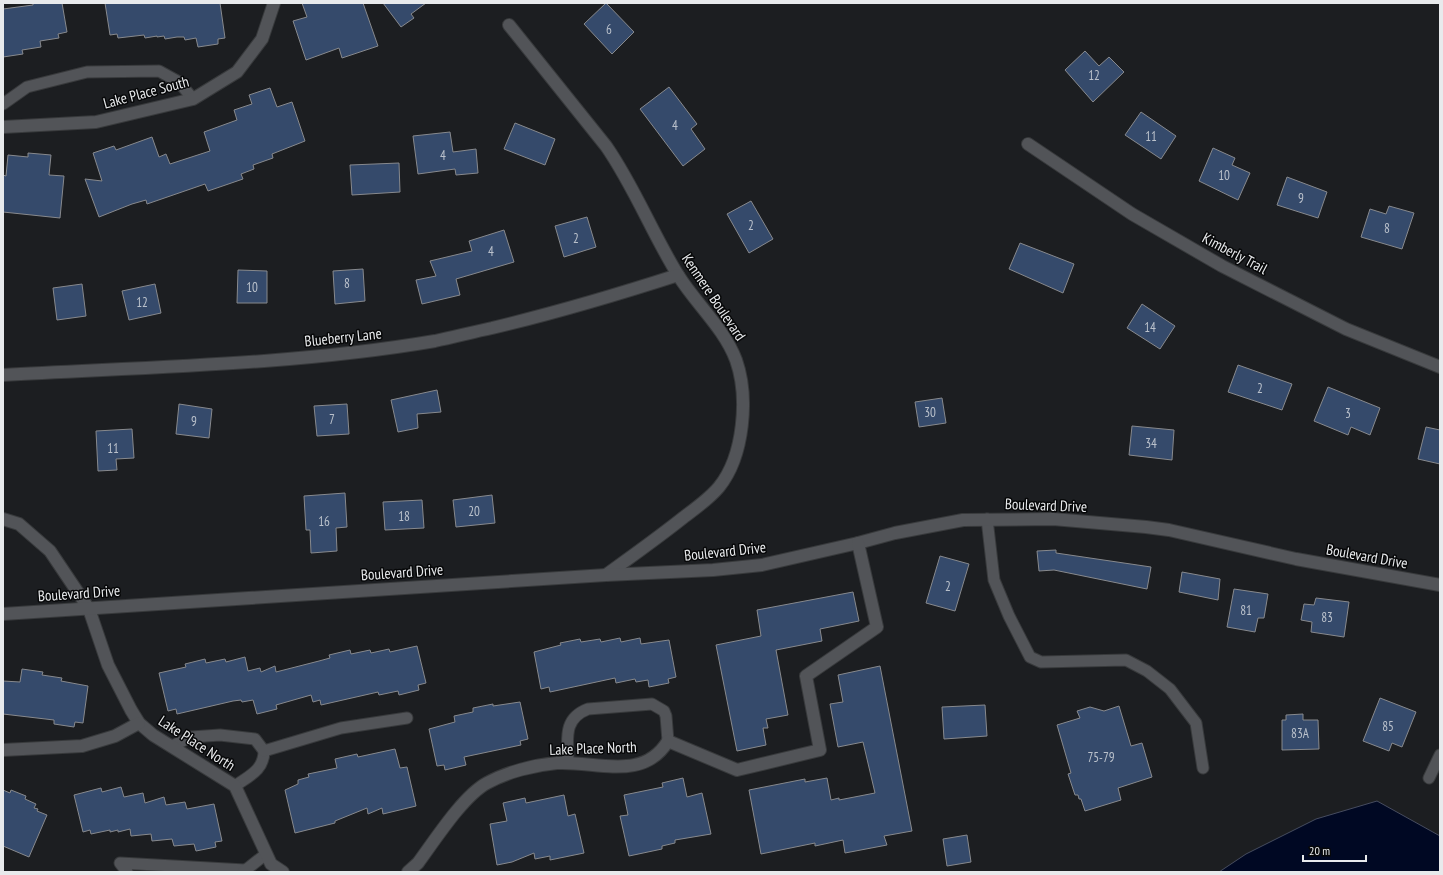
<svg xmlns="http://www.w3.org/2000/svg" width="1443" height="875" font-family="'PT Sans Narrow',sans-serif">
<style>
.water{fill:#000823;stroke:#464c5f}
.building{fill:#354a6b;stroke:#87898d}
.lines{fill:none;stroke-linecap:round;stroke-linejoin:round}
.lane-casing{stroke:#383a3c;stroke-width:13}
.street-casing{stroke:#383a3c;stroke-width:14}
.lane{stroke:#525458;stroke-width:11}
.street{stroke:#525458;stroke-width:12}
.labels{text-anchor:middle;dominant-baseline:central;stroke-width:3;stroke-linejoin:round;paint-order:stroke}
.number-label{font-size:13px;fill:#bbc2cc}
.street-label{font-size:15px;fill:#e8eaec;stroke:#070809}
</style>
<rect width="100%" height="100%" fill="#1c1e21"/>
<polygon class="water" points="1377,801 1440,836 1440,872 1219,872 1246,854 1316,819"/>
<g class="building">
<polygon points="33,3 62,3 67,32 58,34 59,38 40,41 41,47 22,50 23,54 3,57 3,9 33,5"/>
<polygon points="105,3 220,3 225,38 218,39 218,44 198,47 196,38 185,40 184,37 177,37 165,39 164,36 157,37 157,36 145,38 144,35 118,38 117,34 110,35"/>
<polygon points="302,3 363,3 378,46 342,58 339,48 306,60 293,21 307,17"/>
<polygon points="383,3 426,3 411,14 414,18 401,27"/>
<polygon points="606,3 634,32 612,54 584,24"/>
<polygon points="1085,51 1099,66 1109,57 1124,72 1093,102 1065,70"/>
<polygon points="669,87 697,124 691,129 705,149 683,166 640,109"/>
<polygon points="270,88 277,107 292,102 305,141 272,154 273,158 253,165 254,169 241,174 243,179 208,191 205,184 147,204 146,200 132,204 99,217 85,179 102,181 93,153 114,146 116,150 152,137 159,157 166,154 170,164 210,151 204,132 237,120 234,110 252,104 249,95"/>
<polygon points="1141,112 1176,136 1161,159 1125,135"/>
<polygon points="515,123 555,139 545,165 504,149"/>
<polygon points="450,132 453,152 476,149 478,173 456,175 455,169 418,174 413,136"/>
<polygon points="1213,148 1235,158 1232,165 1250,173 1238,200 1199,181"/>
<polygon points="28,153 51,155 49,175 64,176 60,218 3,212 3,175 6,176 8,155 28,157"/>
<polygon points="399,163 400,192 352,195 350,165"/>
<polygon points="1287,177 1327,192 1318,218 1277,205"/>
<polygon points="751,201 773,239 749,253 727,214"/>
<polygon points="1389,206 1414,213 1402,249 1361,237 1370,209 1386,214"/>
<polygon points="587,217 596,247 564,257 555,226"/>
<polygon points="504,230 514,262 456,279 460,295 422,304 416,280 436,276 430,261 472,251 469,241"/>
<polygon points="1020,243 1074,264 1063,293 1009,269"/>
<polygon points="363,269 365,301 335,304 333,271"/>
<polygon points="238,270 267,271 267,303 237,303"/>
<polygon points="82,284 86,316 57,320 53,288"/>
<polygon points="155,284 161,313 129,320 122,291"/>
<polygon points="1142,304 1175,326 1160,349 1127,328"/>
<polygon points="1238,365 1292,384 1282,410 1228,392"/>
<polygon points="1328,387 1380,408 1370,435 1351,427 1348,435 1314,421"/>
<polygon points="437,390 441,412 417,414 418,428 398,432 391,400"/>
<polygon points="942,398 946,423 919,427 915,402"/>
<polygon points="179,404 212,409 209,438 176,434"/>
<polygon points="347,404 349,434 317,436 314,406"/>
<polygon points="1132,426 1174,430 1172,460 1129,455"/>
<polygon points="1426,427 1440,430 1440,464 1418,459"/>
<polygon points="132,429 134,458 116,459 117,470 98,471 96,431"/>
<polygon points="345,493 347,527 336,528 337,551 311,553 310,530 306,530 304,496"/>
<polygon points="492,495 495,523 456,527 453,500"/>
<polygon points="422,500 424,528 385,530 383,502"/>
<polygon points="1056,550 1056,553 1151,567 1147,589 1054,570 1039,571 1037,551"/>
<polygon points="940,556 969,564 955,611 926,603"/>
<polygon points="1182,572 1220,579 1218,600 1179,592"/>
<polygon points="1234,589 1268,594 1264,618 1258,618 1255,632 1227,627"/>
<polygon points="853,592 859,621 820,629 822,641 776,650 788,715 766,719 768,728 763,728 766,745 737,751 716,645 761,636 757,610"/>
<polygon points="1316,598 1349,602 1344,637 1311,632 1312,622 1301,620 1304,604 1314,605"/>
<polygon points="620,638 621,642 640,638 641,644 669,640 676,677 668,679 669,683 649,687 648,680 636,682 635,679 616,683 615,678 550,692 549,687 541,689 534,652 561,645 560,643 580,639 581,642 600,639 601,642"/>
<polygon points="417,646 426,683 418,685 419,690 399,695 398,691 379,695 378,692 321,705 320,700 313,702 311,695 276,705 277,709 257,714 253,700 242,702 241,700 233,701 177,714 176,709 168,711 159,673 186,667 185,664 205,659 206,663 225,659 226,662 245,657 248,671 260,668 261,672 275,666 276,672 319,661 330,658 329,655 350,650 351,654 370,650 371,653 389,649 390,652"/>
<polygon points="880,666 912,831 884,836 887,845 845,853 843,840 815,846 815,843 761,854 749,790 805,779 805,782 827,778 831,800 839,798 839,800 875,793 863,742 838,747 830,704 843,702 838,675"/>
<polygon points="22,669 43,672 42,675 62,678 61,681 88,686 83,723 75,722 74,727 54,724 54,720 3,714 3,681 20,682"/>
<polygon points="1380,698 1416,712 1402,747 1392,743 1389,751 1363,741"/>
<polygon points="520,702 528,739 520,741 521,745 464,757 466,765 445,770 444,765 437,766 429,729 455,722 454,716 473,712 473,708 493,704 493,706"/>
<polygon points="985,705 987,736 944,739 942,707"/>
<polygon points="1119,706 1131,746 1142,743 1152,777 1118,788 1121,800 1085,811 1081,799 1079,799 1078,795 1075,795 1068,774 1071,773 1057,725 1080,718 1077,711 1090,707 1104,711"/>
<polygon points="1303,714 1303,720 1318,720 1319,749 1282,750 1282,720 1286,720 1286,715"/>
<polygon points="395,749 400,768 407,767 416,806 383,814 382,808 368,814 367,808 335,821 335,823 295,833 285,790 298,784 298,780 309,777 308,774 337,768 335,759 357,754 358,757"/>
<polygon points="683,778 687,797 702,793 711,834 675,840 675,843 662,846 662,849 629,856 620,816 628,815 624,795 663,787 662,783"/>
<polygon points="121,787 124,797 143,793 145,803 164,797 166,805 185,802 187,809 214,804 222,841 215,842 216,847 196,851 194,844 174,846 172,839 152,841 151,834 131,836 130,829 118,832 118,830 110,832 110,830 91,834 90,830 83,832 74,795 101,788 102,792"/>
<polygon points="3,790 10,793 11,790 26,796 25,799 36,804 34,808 38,809 37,811 47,815 29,857 3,846"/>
<polygon points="564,795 568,816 575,814 584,853 550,860 550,856 535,859 534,853 512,862 497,865 490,824 507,821 503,803 525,798 526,803"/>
<polygon points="967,835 971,862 947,866 943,839"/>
</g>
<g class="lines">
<defs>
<g id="lane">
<polyline points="3,104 27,87 87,72 159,71 179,82 193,99"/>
<polyline points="987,519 994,580 1009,616 1030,657 1041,662 1126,660 1147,671 1170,689 1196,723 1203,768"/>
<path d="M172,746L191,737L220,735L255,739L264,751C264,770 249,776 235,786"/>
<polyline points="264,751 341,728 407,718"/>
<path d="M568,763C568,740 562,719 588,709L652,704L664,711L666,716L668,741"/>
<polyline points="1429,778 1440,755"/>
<polyline points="127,872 120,863 245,870"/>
<polyline points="243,872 266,854"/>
</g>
<g id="street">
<path d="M509,25L606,146C634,186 652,233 678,275C696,304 724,328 736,360C749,397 744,456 719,487C709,499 696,508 684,517C659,537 632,556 606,575"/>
<polyline points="3,127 96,122 193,99 237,72 262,39 274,3"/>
<polyline points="1028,144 1132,214 1222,266 1346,329 1440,367"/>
<path d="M3,375C146,367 294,365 435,341C454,337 473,332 492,328C555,313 616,295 678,275"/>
<polyline points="3,519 19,524 50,551 89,609 108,665 131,710 139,723 153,735 235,786 271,864 283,872"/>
<polyline points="3,614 606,575 713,570 762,565 858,543 895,533 963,520 1053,519 1146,527 1169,530 1296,559 1440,585"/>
<polyline points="3,750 82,746 115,736 139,723"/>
<path d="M408,872L418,863C435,840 463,796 487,783C507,772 534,765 557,763C597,761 643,782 668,741L737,770L820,750L806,676L877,627L858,543"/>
</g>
</defs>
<use href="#lane" class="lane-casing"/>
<use href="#street" class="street-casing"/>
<use href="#lane" class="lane"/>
<use href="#street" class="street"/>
</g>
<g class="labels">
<g class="number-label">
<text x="609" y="29">6</text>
<text x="1094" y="75">12</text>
<text x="675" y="125">4</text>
<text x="1151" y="136">11</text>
<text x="443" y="155">4</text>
<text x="1224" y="175">10</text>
<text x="1301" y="198">9</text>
<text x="751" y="225">2</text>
<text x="1387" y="228">8</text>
<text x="576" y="238">2</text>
<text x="491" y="251">4</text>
<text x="347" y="283">8</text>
<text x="252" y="287">10</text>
<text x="142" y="302">12</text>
<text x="1150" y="327">14</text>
<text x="1260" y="388">2</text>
<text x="930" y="412">30</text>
<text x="1348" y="413">3</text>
<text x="332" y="419">7</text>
<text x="194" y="421">9</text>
<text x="1151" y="443">34</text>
<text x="113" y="448">11</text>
<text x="474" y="511">20</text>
<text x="404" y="516">18</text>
<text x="324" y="521">16</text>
<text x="948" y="586">2</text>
<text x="1246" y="610">81</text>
<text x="1327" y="617">83</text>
<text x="1388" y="726">85</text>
<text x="1300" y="733">83A</text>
<text x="1101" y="757">75-79</text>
</g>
<g class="street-label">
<text transform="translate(146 92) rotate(-15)">Lake Place South</text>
<text transform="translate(1235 253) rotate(28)">Kimberly Trail</text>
<text transform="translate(714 297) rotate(56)">Kenmere Boulevard</text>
<text transform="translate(343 337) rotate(-6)">Blueberry Lane</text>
<text transform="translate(1046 505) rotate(2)">Boulevard Drive</text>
<text transform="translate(725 551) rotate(-6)">Boulevard Drive</text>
<text transform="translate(1367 556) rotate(10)">Boulevard Drive</text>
<text transform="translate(402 572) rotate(-4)">Boulevard Drive</text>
<text transform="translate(79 593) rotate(-4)">Boulevard Drive</text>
<text transform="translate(197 743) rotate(33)">Lake Place North</text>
<text transform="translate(593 748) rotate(-2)">Lake Place North</text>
</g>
</g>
<rect width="1443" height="875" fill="none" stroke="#e8eaec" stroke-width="8"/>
<path d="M1303 855v6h63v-6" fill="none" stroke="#e8eaec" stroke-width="2"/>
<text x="1309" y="855" font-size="12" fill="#e8eaec" stroke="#070809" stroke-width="3" paint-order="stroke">20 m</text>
</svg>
